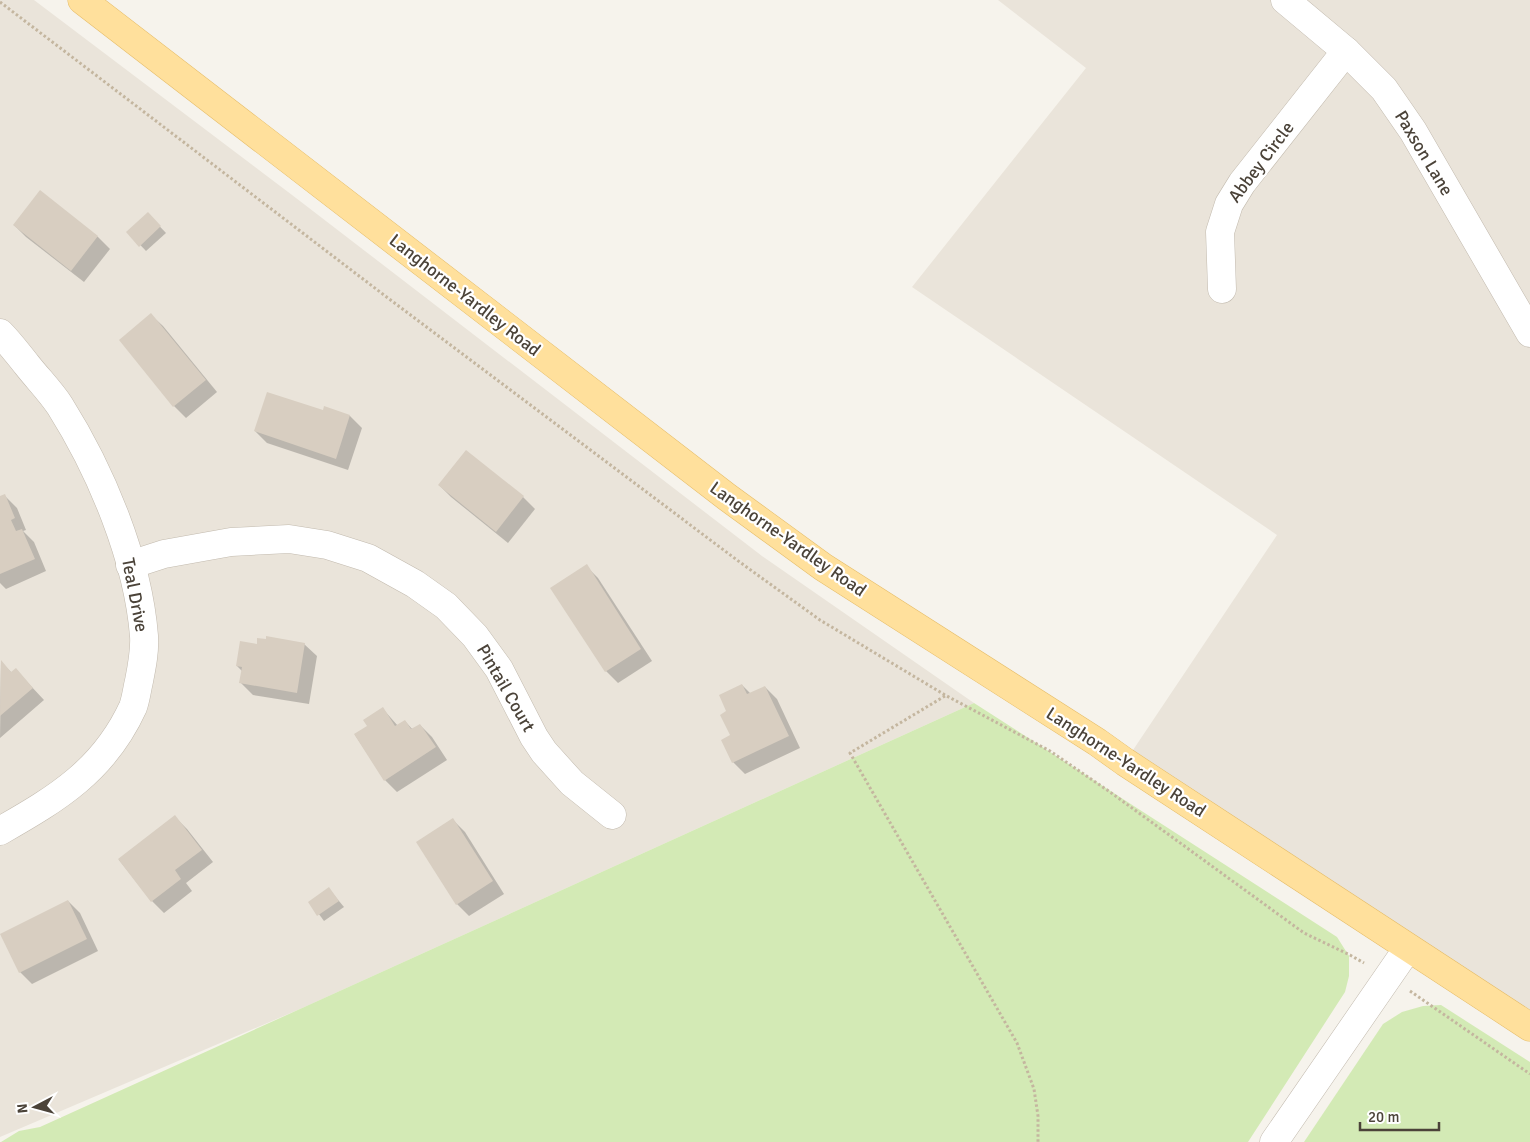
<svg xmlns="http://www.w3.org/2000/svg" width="1530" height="1142" font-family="Signika,sans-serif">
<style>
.residential{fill:#eae4da}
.green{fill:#d3eab5}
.shadow{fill:#0003}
.building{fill:#d8cec1}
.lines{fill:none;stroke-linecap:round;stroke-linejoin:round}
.minor-casing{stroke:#c2baae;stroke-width:29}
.major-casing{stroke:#e6bd6a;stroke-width:29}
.path{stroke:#c4b69f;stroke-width:3;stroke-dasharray:2.5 2.5;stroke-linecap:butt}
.minor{stroke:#fff;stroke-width:28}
.major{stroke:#ffe09c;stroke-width:28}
.labels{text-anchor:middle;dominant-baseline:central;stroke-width:4.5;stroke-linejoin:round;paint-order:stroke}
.street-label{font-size:18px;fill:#4b4339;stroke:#fff}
</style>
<rect width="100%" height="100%" fill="#f6f3ec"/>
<g class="residential">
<polygon points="0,0 34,0 296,198 762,556 974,703 300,1009 0,1137"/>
<polygon points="998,0 1530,0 1530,1027 1125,762 1277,535 912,287 1086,68"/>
</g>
<g class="green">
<polygon points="974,703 1337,937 1349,956 1349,976 1345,992 1248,1142 1,1142 19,1131 40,1127"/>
<polygon points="1441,1005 1530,1062 1530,1142 1304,1142 1383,1024 1402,1012 1423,1006"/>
</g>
<g class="shadow">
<polygon points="40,192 98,237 110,249 84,282 26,237 14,225"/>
<polygon points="148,214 166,233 146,251 128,232"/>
<polygon points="151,315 163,326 217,392 186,418 174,406"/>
<polygon points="325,408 350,416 362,428 348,470 267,443 255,431 324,412"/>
<polygon points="466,451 523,497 535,509 508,543 451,497 439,485"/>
<polygon points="5,496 17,508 26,530 23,531 34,542 46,571 6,589 0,583 0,498"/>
<polygon points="586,566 598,578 652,661 618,683 606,671 552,588"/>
<polygon points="304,644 317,656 309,704 253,695 241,683 242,671 237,666 258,645"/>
<polygon points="1,662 12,673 16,670 44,700 0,738"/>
<polygon points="742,685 751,694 765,687 777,699 800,748 745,774 733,762 732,736 728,712"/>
<polygon points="383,709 398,726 405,721 413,730 420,725 432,737 447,760 397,792 385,780 355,735 369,726"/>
<polygon points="175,817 187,829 213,862 186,883 192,891 164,913 152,901 119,860"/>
<polygon points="453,820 465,832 504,894 469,916 457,904"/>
<polygon points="329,889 344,907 324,921 310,902"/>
<polygon points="68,901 80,913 98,951 32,984 20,972"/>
</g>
<g class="building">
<polygon points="40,190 98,236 71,271 13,225"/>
<polygon points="148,212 161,226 139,247 126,232"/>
<polygon points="151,313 206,380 173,407 119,340"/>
<polygon points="267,392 323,410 324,406 350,415 336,459 254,431"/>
<polygon points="466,450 524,496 496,532 438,485"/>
<polygon points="5,494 15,518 11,520 16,531 22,529 35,559 0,574 0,496"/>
<polygon points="587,564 641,649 605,672 550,588"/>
<polygon points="266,636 305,643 297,693 239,683 242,667 236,666 240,641 257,644 257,638 266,639"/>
<polygon points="1,660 11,672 16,668 33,688 0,716"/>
<polygon points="742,684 747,694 765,686 789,736 732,763 721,740 730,735 720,715 726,711 719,695"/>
<polygon points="383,707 395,726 405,720 411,729 420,724 436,747 384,781 354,734 367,726 363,720"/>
<polygon points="175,815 202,850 175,870 181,879 151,902 118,859"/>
<polygon points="453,818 493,881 456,905 416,842"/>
<polygon points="329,887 339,901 317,916 308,902"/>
<polygon points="68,900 87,939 19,973 0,934"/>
</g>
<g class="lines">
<defs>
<g id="minor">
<polyline points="1285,0 1346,51 1384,89 1413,131 1530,333"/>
<polyline points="1222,289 1220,232 1229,204 1242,183 1346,51"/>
<path d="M0,333C10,343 18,354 27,365C38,379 51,392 60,406C101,471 138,559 144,636C145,651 142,666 139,681C137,689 136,699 133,707C104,770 58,798 0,831"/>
<polyline points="130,565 164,554 231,542 289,539 327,545 368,558 415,584 446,606 475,636 499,669 534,737 544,752 572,783 612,815"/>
<polyline points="1274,1142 1408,948"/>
</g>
<polyline id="major" points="82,0 727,497 823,567 1097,742 1125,762 1530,1027"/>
</defs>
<use href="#minor" class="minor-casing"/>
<use href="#major" class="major-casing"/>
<g class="path">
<polyline points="0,2 384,295 741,563 820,620 945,695 1050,751 1110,792 1304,933 1350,955 1364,963"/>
<polyline points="945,696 850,753 1017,1043 1034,1089 1038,1116 1038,1142"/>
<polyline points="1410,991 1530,1074"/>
</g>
<use href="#minor" class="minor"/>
<use href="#major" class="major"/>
</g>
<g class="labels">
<g class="street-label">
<text transform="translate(1424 153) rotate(59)">Paxson Lane</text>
<text transform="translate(1261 162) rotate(-53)">Abbey Circle</text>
<text transform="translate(465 295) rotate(38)">Langhorne-Yardley Road</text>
<text transform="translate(788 539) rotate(35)">Langhorne-Yardley Road</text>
<text transform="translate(135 595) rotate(79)">Teal Drive</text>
<text transform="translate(506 688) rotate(60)">Pintail Court</text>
<text transform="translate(1126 762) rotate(33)">Langhorne-Yardley Road</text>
</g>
</g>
<g transform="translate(35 1107) rotate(264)" stroke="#ffffff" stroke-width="4" paint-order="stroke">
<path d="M0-4L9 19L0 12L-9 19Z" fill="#4b4339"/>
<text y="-8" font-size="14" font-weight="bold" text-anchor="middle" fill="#4b4339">N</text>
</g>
<path d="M1360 1122v8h79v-8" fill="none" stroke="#4b4339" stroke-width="2.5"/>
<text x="1368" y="1122" font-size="15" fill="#4b4339" stroke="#ffffff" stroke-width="4" paint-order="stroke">20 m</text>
</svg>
